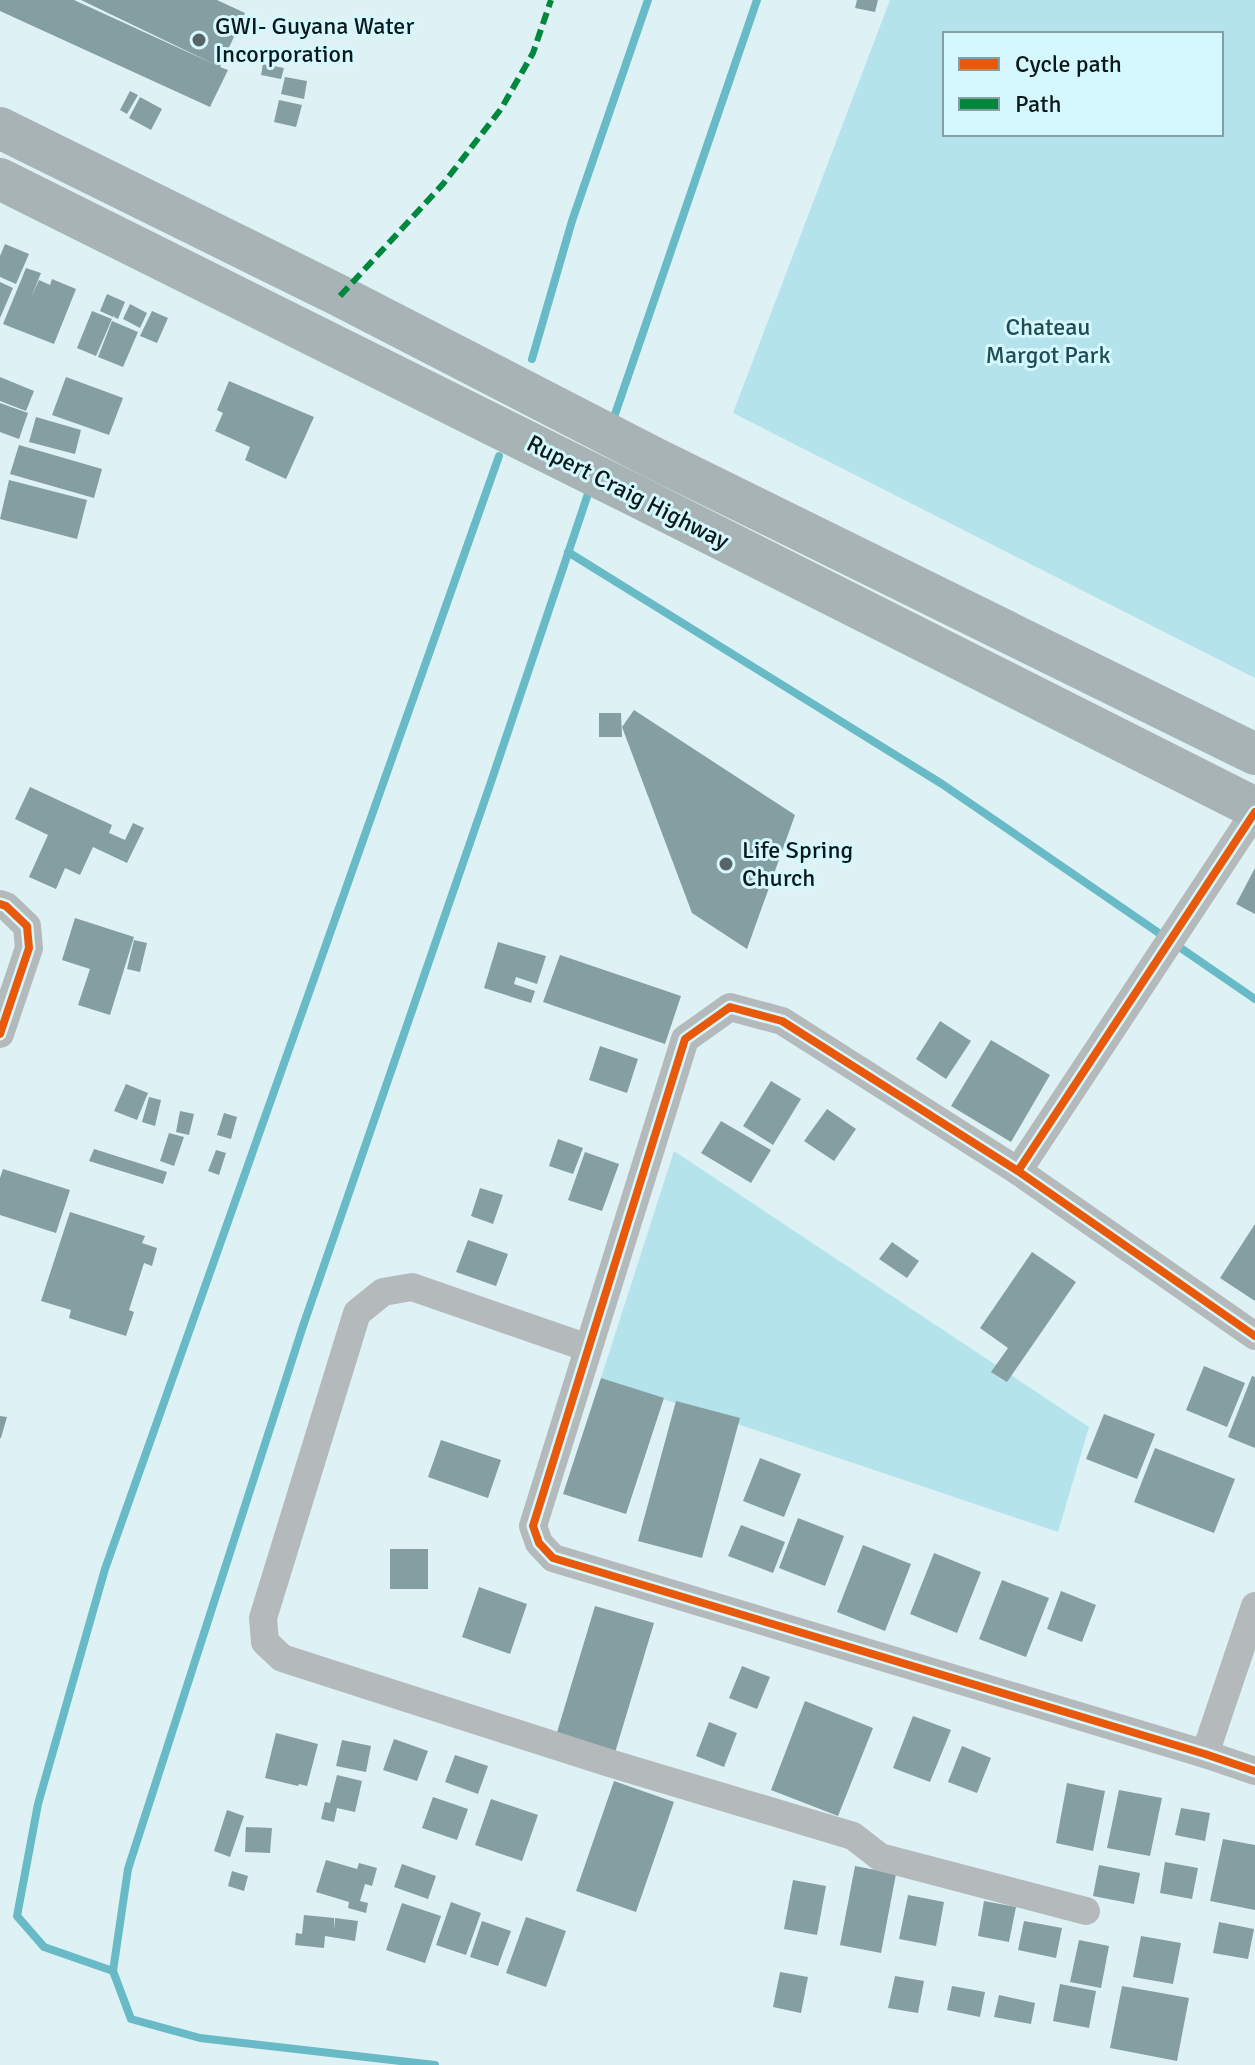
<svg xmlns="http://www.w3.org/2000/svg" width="1255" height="2065" font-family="Signika,sans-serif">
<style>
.green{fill:#b4e3eb;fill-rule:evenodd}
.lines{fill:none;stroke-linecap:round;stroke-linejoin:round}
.stream{stroke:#68bac7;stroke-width:8}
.building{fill:#849ea1}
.minor{stroke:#b4babb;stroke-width:28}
.primary{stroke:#a8b3b5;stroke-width:42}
.quiet{stroke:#00873e;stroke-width:6;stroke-dasharray:12 6;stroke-linecap:butt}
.cycleway-casing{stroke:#d5f8fe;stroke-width:13}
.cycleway{stroke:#e8590c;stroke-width:8}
.poi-dot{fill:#566567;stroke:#d5f8fe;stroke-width:3}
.labels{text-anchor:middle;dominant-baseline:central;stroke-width:6;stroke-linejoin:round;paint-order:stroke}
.poi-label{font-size:24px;fill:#0c191b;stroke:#d5f8fe;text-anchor:start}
.park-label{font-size:24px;fill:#1f4d54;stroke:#d5f8fe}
.street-label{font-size:24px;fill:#0c191b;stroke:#d5f8fe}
</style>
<rect width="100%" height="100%" fill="#def2f5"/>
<g class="green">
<path d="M890,0H1255V678L733,413ZM1221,34V134H945V34Z"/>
<polygon points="674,1151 1089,1427 1058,1532 601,1378"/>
</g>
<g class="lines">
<g class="stream">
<polyline points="532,359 572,221 648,0"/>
<polyline points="612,423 757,0"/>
<polyline points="568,552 942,784 1255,999"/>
<polyline points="113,1971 44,1947 17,1916 38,1804 105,1569 499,456"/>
<polyline points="435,2065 200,2038 131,2019 113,1971 128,1869 303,1326 491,782 591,485"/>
</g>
</g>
<g class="building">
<polygon points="0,0 74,0 216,65 81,0 217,0 245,13 220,67 228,70 210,107 0,11"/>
<polygon points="857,0 878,0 875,12 855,8"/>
<polygon points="263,64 284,68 281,79 261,75"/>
<polygon points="285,77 307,81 304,99 281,94"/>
<polygon points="130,91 138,95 127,114 120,110"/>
<polygon points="140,97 162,109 151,130 129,118"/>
<polygon points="279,100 302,105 296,127 274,122"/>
<polygon points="5,244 29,254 16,284 0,277 0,256"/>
<polygon points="26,268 41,273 31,298 39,280 50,285 52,279 76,289 54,344 3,324"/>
<polygon points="0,282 13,288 0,318"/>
<polygon points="107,294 125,302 118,319 114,317 115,315 113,317 100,311"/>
<polygon points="130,304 147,313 140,328 123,319"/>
<polygon points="92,311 112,319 96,356 77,348"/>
<polygon points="152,311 168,318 157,343 140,336"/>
<polygon points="112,321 138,332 123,367 98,357"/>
<polygon points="0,377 34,391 26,411 0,401"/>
<polygon points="66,377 123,398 109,435 52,415"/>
<polygon points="229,381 314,417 286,479 245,460 250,447 215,431 223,413 217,410"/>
<polygon points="0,403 28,413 19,439 0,432"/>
<polygon points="36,417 81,430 75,454 29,442"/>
<polygon points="19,445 102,469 94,498 10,474"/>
<polygon points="9,480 87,500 77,539 0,519"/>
<polygon points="634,710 795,815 747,949 692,913 622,727"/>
<polygon points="599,713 621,713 622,737 599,737"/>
<polygon points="30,787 112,825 109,833 125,840 133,823 144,828 127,863 93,847 80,875 65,868 56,889 29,877 48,835 15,819"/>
<polygon points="1255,868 1255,914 1236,904"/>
<polygon points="75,918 134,937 110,1015 78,1005 90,969 62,960"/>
<polygon points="134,940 147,943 140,972 127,969"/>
<polygon points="498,942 546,956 537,984 516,977 514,984 535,991 531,1003 484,988"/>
<polygon points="560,955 681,996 665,1044 543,1002"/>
<polygon points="940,1021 971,1041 946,1079 916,1059"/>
<polygon points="991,1040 1050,1075 1011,1142 951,1106"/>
<polygon points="600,1046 638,1059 627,1093 589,1080"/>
<polygon points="771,1081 801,1099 773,1145 743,1126"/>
<polygon points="126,1084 148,1093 137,1120 114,1111"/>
<polygon points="149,1097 161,1100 155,1126 142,1122"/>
<polygon points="827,1109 856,1129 834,1161 804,1141"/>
<polygon points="180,1111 194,1114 189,1135 176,1132"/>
<polygon points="224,1113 237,1117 231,1139 217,1135"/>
<polygon points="721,1121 771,1150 751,1183 701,1153"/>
<polygon points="169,1133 184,1137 174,1166 160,1161"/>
<polygon points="558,1139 583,1148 573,1174 549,1166"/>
<polygon points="94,1149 167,1172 163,1184 89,1161"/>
<polygon points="216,1150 226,1153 219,1175 208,1171"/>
<polygon points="585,1152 619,1164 602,1211 568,1200"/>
<polygon points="3,1169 70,1190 56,1233 0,1215 0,1178"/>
<polygon points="480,1188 503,1195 493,1224 471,1216"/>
<polygon points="70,1212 145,1236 142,1243 157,1248 152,1266 144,1263 129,1310 134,1312 126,1336 69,1318 71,1310 41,1301"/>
<polygon points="1255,1224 1255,1301 1220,1278"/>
<polygon points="468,1240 508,1254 496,1286 456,1272"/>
<polygon points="892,1242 919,1261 907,1278 879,1259"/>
<polygon points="1032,1252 1076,1282 1007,1382 991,1372 1008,1348 980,1328"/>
<polygon points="1204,1366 1245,1383 1227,1427 1186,1410"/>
<polygon points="1252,1376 1255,1377 1255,1448 1228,1437"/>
<polygon points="601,1378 664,1398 626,1514 563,1494"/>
<polygon points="676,1401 740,1418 702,1558 638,1541"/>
<polygon points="1104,1414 1155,1434 1137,1479 1086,1459"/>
<polygon points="0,1416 7,1417 1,1438 0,1438"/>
<polygon points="441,1440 501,1460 488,1498 428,1477"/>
<polygon points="1155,1448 1235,1479 1214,1533 1134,1502"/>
<polygon points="760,1458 801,1474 784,1517 743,1501"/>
<polygon points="798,1518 844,1536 825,1586 779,1568"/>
<polygon points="741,1525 785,1542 773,1573 728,1556"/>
<polygon points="863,1545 911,1564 885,1631 837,1612"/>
<rect x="390" y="1549" width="38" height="40"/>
<polygon points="934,1553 981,1572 957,1633 910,1614"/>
<polygon points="1002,1580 1049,1598 1026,1657 979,1639"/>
<polygon points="479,1587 527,1604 510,1654 462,1637"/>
<polygon points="1061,1591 1096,1605 1082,1642 1047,1629"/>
<polygon points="595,1606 654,1623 614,1756 555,1739"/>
<polygon points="742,1666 770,1677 757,1709 729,1698"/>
<polygon points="805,1701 873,1728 838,1816 771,1790"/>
<polygon points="913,1716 951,1730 930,1782 893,1768"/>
<polygon points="709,1722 737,1733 724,1767 696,1756"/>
<polygon points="276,1733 318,1744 307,1786 299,1784 298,1786 265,1778"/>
<polygon points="394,1739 428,1751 417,1781 383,1770"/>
<polygon points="342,1740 371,1746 366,1772 336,1766"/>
<polygon points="962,1746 991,1758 977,1793 948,1782"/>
<polygon points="455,1755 488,1766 478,1794 445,1782"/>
<polygon points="337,1775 362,1781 355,1812 337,1808 334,1822 321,1819 325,1802 330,1803"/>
<polygon points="614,1781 674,1802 636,1912 576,1891"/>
<polygon points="1067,1783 1105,1791 1093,1851 1056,1843"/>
<polygon points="1119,1790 1162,1798 1150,1856 1107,1848"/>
<polygon points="433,1797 468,1809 457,1840 422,1828"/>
<polygon points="491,1799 538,1815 522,1861 475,1845"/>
<polygon points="1181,1808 1210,1813 1205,1841 1175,1835"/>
<polygon points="227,1810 244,1816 230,1857 214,1851"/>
<polygon points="246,1827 272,1828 270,1853 245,1852"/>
<polygon points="1223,1839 1255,1845 1255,1910 1210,1901"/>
<polygon points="326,1860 357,1869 359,1863 377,1868 372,1886 365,1884 360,1901 368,1903 366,1913 348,1908 349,1902 316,1892"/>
<polygon points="1165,1862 1198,1868 1192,1899 1160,1893"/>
<polygon points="402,1864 436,1876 428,1899 394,1887"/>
<polygon points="1099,1865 1140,1873 1134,1904 1093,1896"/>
<polygon points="855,1866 896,1874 881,1953 840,1945"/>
<polygon points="232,1871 248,1876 244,1891 228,1886"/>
<polygon points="793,1880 826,1886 817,1935 784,1929"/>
<polygon points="908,1895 944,1902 936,1946 899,1939"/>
<polygon points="984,1901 1016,1907 1009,1942 978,1936"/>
<polygon points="451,1902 481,1913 466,1955 436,1945"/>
<polygon points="402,1903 441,1916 425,1963 386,1950"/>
<polygon points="304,1915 334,1918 334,1930 335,1918 358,1921 355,1941 325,1936 324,1948 295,1945 296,1933 302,1934"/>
<polygon points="526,1917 566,1931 546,1987 506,1973"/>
<polygon points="482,1921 511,1931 498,1966 470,1957"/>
<polygon points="1024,1921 1062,1928 1056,1958 1018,1950"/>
<polygon points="1219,1922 1254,1929 1248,1959 1213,1953"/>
<polygon points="1141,1936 1181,1943 1173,1984 1133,1977"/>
<polygon points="1079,1940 1109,1946 1101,1988 1070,1982"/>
<polygon points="780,1972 808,1977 801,2013 773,2007"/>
<polygon points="895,1976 924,1981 918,2013 888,2008"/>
<polygon points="1060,1984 1096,1991 1089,2028 1053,2021"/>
<polygon points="952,1986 985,1992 980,2017 947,2010"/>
<polygon points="1122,1986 1189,1998 1177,2061 1110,2048"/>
<polygon points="999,1995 1035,2003 1031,2024 994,2017"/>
</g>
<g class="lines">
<g class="minor">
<polyline points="0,904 6,906 27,926 29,948 0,1034"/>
<polyline points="1018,1171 1255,812"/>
<polyline points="1255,1336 1018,1171 782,1021 730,1007 685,1039 533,1526 539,1543 553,1558 1205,1754 1255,1771"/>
<polyline points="588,1348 412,1287 383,1292 357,1313 263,1618 265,1642 282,1658 606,1762 853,1836 880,1857 1086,1911"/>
<polyline points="1205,1754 1255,1606"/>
</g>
<g class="primary">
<polyline points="0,128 340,296 652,457 1255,754"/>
<polyline points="0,179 636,496 1255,808"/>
</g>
<polyline class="quiet" points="340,296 443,184 501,109 533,53 551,0"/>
<defs>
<g id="cycleway">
<polyline points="0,904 6,906 27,926 29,948 0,1034"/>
<polyline points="1018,1171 1255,812"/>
<polyline points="1255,1336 1018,1171 782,1021 730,1007 685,1039 533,1526 539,1543 553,1558 1205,1754 1255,1771"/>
</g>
</defs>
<use href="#cycleway" class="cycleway-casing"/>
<use href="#cycleway" class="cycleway"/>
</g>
<g class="poi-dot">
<circle cx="199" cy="40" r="8"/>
<circle cx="726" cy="864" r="8"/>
</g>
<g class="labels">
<g class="poi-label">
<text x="215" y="26">GWI- Guyana Water<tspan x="215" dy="28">Incorporation</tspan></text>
<text x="742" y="850">Life Spring<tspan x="742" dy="28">Church</tspan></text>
</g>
<g class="park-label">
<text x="1048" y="327">Chateau<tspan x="1048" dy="28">Margot Park</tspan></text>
</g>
<g class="street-label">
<text transform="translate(628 492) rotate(27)">Rupert Craig Highway</text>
</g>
</g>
<rect x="943" y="32" width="280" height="104" fill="#d5f8fe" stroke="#859fa3" stroke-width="2"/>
<rect x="959" y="58" width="40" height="12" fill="#e8590c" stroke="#859fa3" stroke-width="2"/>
<text x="1015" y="72" font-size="24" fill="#0c191b">Cycle path</text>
<rect x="959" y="98" width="40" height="12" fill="#00873e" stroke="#859fa3" stroke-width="2"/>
<text x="1015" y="112" font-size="24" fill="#0c191b">Path</text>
</svg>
